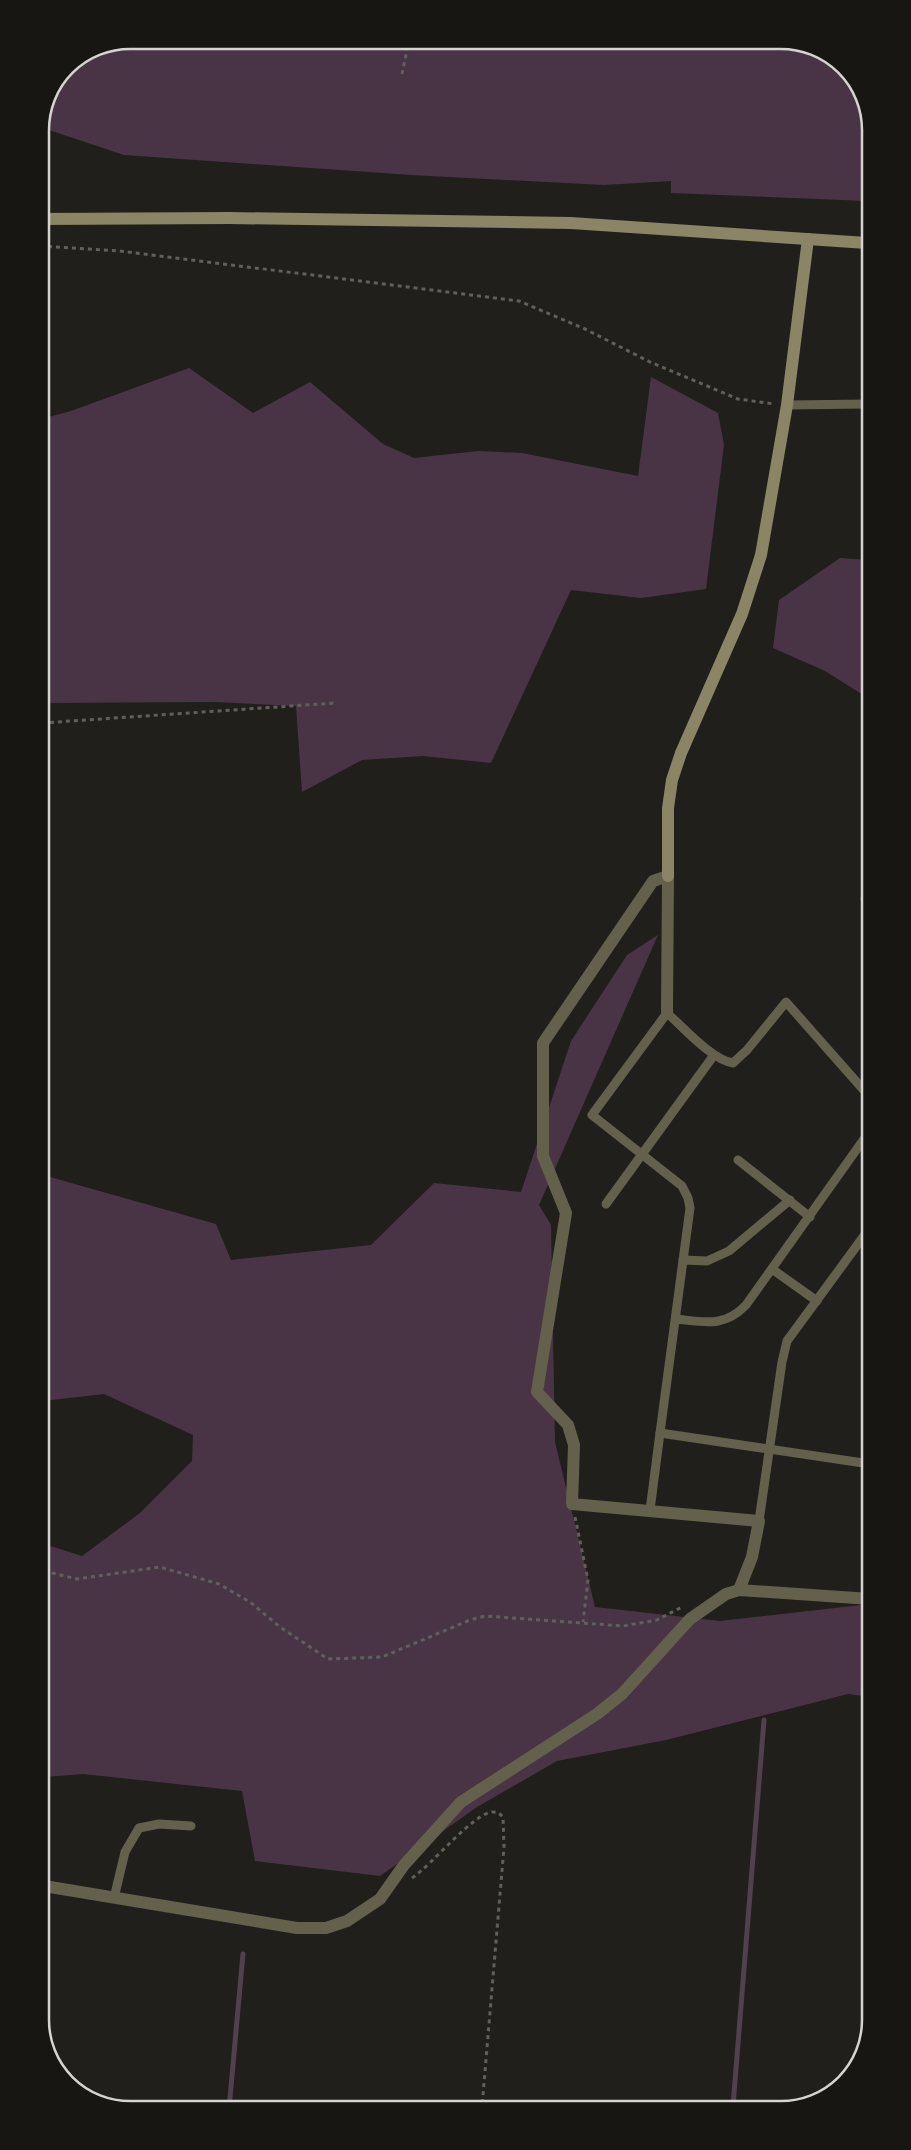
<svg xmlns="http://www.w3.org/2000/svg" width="911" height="2150" font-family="Quicksand,sans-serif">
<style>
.green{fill:#493446}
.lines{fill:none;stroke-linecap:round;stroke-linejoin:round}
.stream{stroke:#51404e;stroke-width:5}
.path{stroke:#605f5c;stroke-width:3;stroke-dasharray:4 4;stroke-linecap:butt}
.lane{stroke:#63604c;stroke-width:9}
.street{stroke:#63604c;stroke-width:12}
.secondary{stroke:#8a8565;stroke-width:12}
.rim{fill:none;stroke:#d5d4d1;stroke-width:2.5}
</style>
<rect width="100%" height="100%" fill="#201f1b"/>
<g class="green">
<polygon points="130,40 787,40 836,59 866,101 867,201 671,193 671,181 604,185 411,175 124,155 40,127 67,66 96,47"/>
<polygon points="189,368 253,413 310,382 383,444 414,458 478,451 522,453 638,476 651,377 718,413 724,445 706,589 641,598 571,590 491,763 423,756 362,760 302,792 296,706 215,702 42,703 41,419 71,411"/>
<polygon points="840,558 867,560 868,698 825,671 773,648 779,600"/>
<polygon points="658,935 539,1205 551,1225 555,1442 595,1607 720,1621 870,1604 870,1697 848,1694 666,1740 557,1761 477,1807 380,1876 255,1861 242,1791 83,1774 44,1777 44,1544 82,1556 140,1513 192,1461 193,1435 104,1394 43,1401 43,1175 216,1224 231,1260 371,1245 434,1183 521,1192 571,1041 627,955"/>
</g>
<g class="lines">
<g class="stream">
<polyline points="733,2106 764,1720"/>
<polyline points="229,2109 243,1954"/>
</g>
<g class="path">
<polyline points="402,74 409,40"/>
<polyline points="40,246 120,251 519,301 585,329 650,362 738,399 774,404"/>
<polyline points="42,723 335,703"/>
<polyline points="575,1517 588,1580 583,1622"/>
<polyline points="44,1571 77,1579 160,1567 219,1584 250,1602 280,1627 328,1659 382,1657 470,1620 485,1616 623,1626 657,1620 682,1607"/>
<path d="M412,1878C431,1866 474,1812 493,1812C498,1812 500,1814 503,1817L504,1847L482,2107"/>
</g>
<g class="lane">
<polyline points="787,405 867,404"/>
<polyline points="865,899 868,905"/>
<path d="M869,1096L786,1002L747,1050L733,1063C712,1060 684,1028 667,1013L592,1115L682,1186L688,1198L690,1208L660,1433L870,1464"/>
<polyline points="738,1160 810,1217"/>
<polyline points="606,1204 714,1055"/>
<polyline points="683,1260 707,1261 729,1251 790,1200"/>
<polyline points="772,1269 817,1301"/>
<path d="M676,1319C704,1322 724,1328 746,1305L869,1132"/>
<polyline points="650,1510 660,1433"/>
<polyline points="759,1521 782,1362 787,1341 869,1229"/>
<polyline points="114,1898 125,1852 139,1828 159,1824 191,1826"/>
</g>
<g class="street">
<polyline points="667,1013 668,876 653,881 543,1043 543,1156 566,1213 537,1392 568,1425 574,1445 572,1504 759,1521 752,1557 739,1590"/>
<polyline points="44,1886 297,1928 326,1928 347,1921 380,1899 404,1865 461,1802 597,1714 622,1694 690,1619 726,1594 739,1590 870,1599"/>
</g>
<g class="secondary">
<polyline points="40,219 230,218 571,223 867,243"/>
<polyline points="668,876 668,808 672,780 681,753 742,614 761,555 787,405 808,239"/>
</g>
</g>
<path d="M0 0H911V2150H0ZM130 49H781A81 81 0 0 1 862 130V2020A81 81 0 0 1 781 2101H130A81 81 0 0 1 49 2020V130A81 81 0 0 1 130 49Z" fill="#171612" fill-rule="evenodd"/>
<path class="rim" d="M130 49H781A81 81 0 0 1 862 130V2020A81 81 0 0 1 781 2101H130A81 81 0 0 1 49 2020V130A81 81 0 0 1 130 49Z"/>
</svg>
